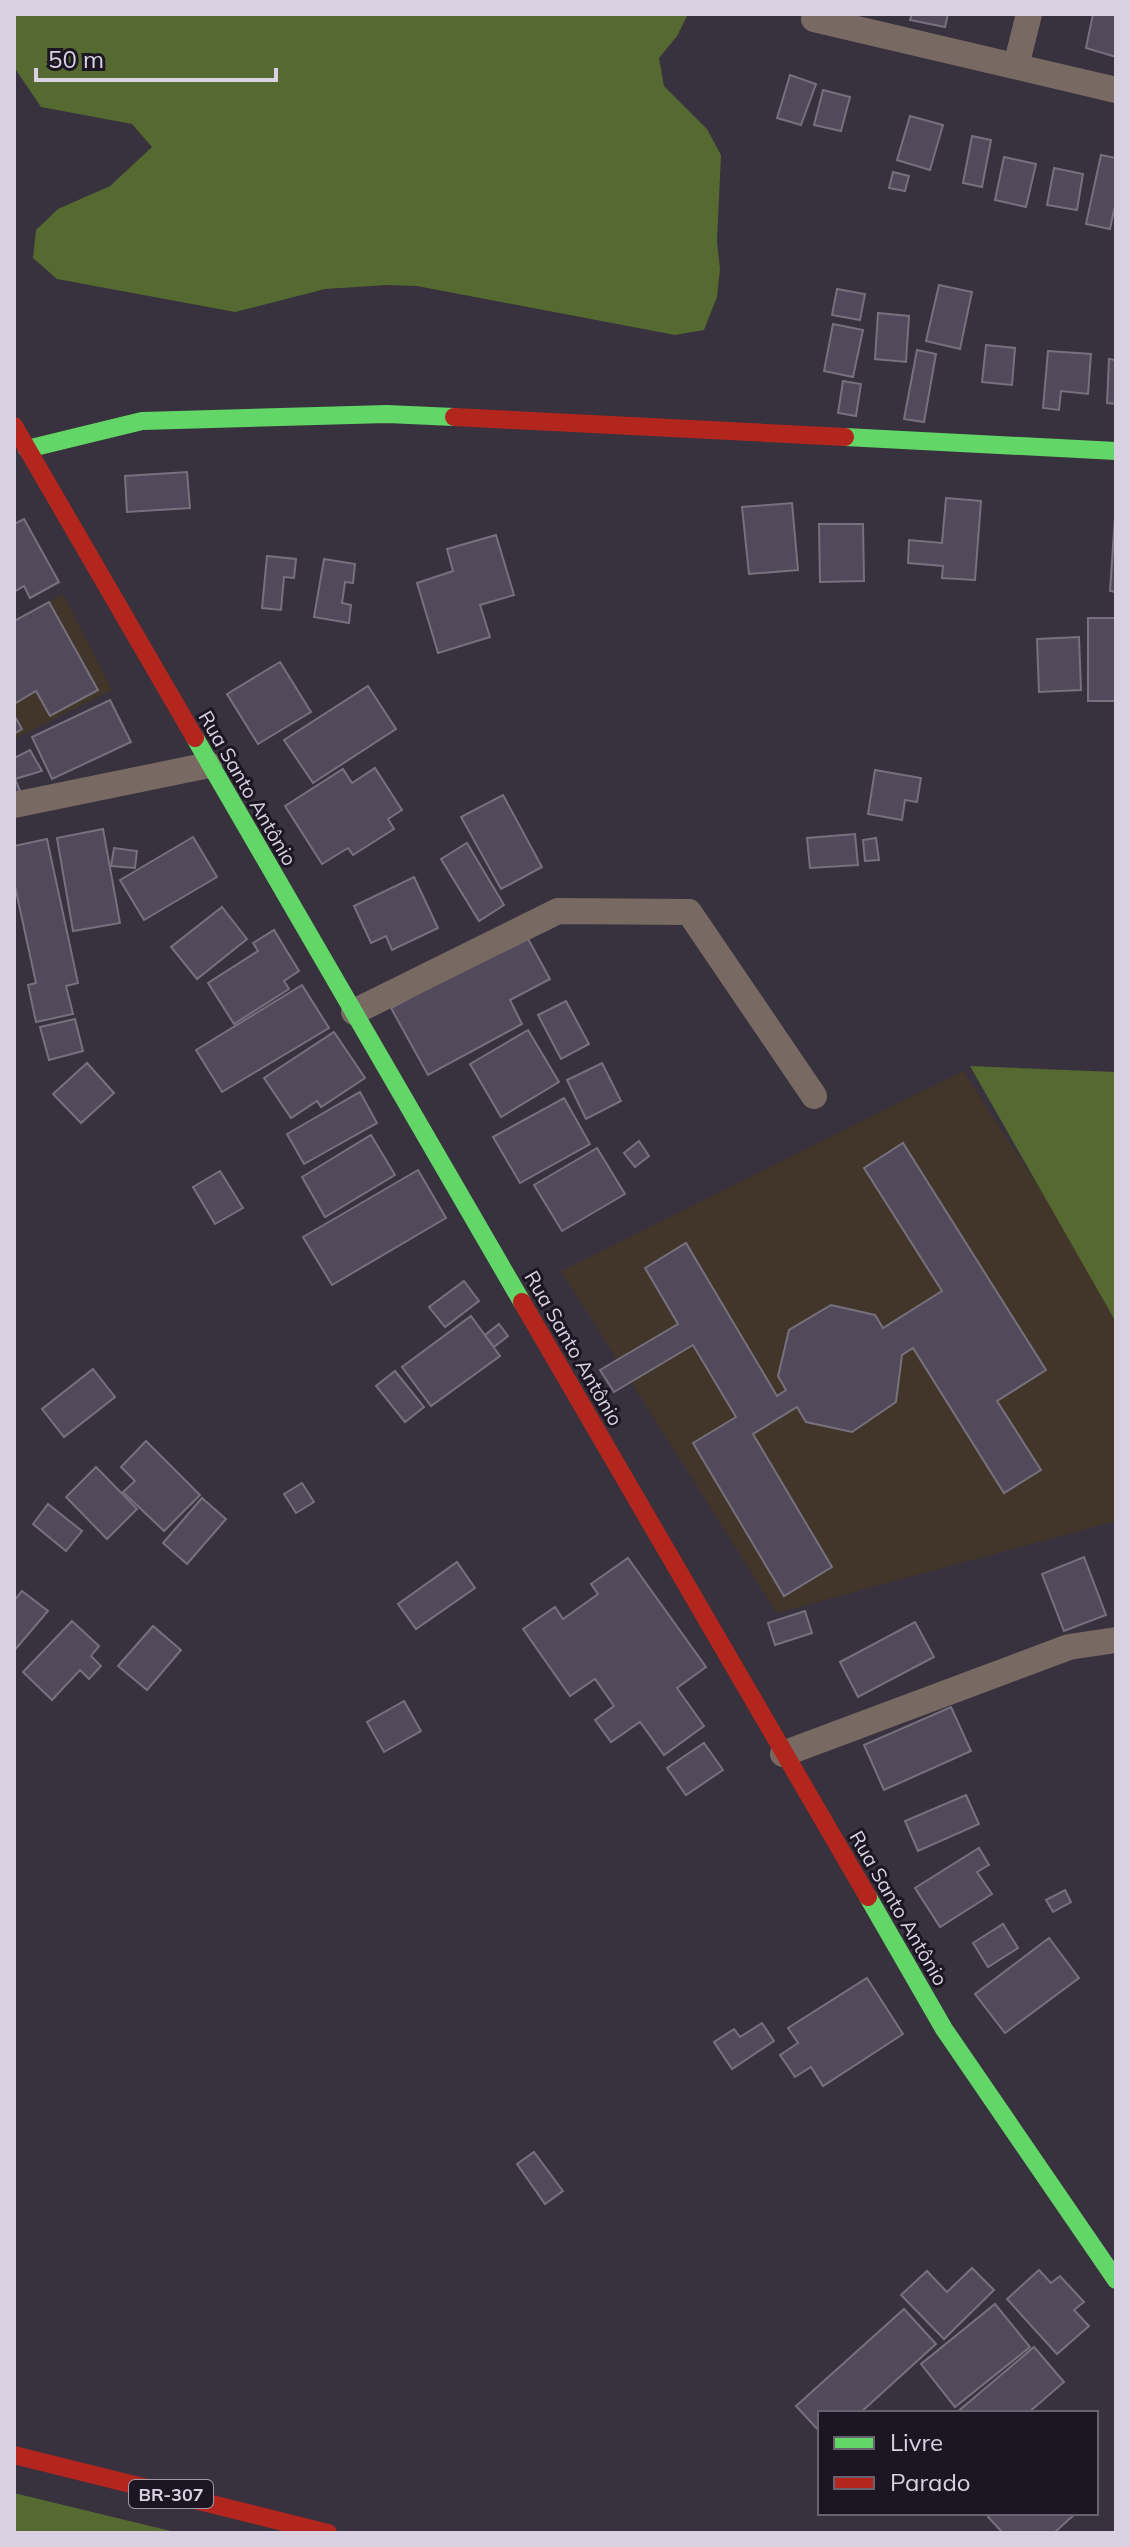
<svg xmlns="http://www.w3.org/2000/svg" width="1130" height="2547" font-family="Mulish,sans-serif">
<style>
.education{fill:#42362b}
.forest{fill:#556930}
.building{fill:#52495a;stroke:#77717d;stroke-width:2}
.lines{fill:none;stroke-linecap:round;stroke-linejoin:round}
.street{stroke:#796963;stroke-width:26}
.fast{stroke:#63d668;stroke-width:18}
.jam{stroke:#b3261e;stroke-width:18}
.labels{text-anchor:middle;dominant-baseline:central;stroke-width:6;stroke-linejoin:round;paint-order:stroke}
.shield{fill:#1c1622;stroke:#a099a8;stroke-width:2}
.shield-label{font-size:18px;font-weight:bold;fill:#d9d1e2}
.street-label{font-size:20px;fill:#d9d1e2;stroke:#1c1622}
</style>
<rect width="100%" height="100%" fill="#38313e"/>
<g class="education">
<polygon points="63,594 112,690 14,739 14,620"/>
<polygon points="963,1071 1116,1305 1116,1521 777,1613 561,1271"/>
</g>
<g class="forest">
<polygon points="14,14 688,14 677,36 659,58 664,86 707,129 721,155 717,241 720,269 717,297 704,330 675,335 417,286 387,285 325,289 235,312 57,279 33,258 36,230 58,209 110,186 152,147 132,124 41,107 14,67"/>
<polygon points="970,1066 1116,1072 1116,1322"/>
<polygon points="14,2493 179,2533 14,2533"/>
</g>
<g class="building">
<polygon points="912,14 948,14 945,27 910,20"/>
<polygon points="1093,14 1116,14 1116,57 1086,48"/>
<polygon points="790,75 816,84 801,125 777,118"/>
<polygon points="823,90 850,97 841,131 814,125"/>
<polygon points="910,116 943,125 930,170 897,160"/>
<polygon points="972,136 991,140 982,187 963,183"/>
<polygon points="1101,155 1116,158 1116,201 1110,229 1086,224"/>
<polygon points="1004,157 1036,164 1026,207 995,200"/>
<polygon points="1054,168 1083,174 1077,210 1047,205"/>
<polygon points="893,172 909,176 905,191 889,188"/>
<polygon points="939,285 972,292 960,349 926,341"/>
<polygon points="837,289 865,294 860,320 832,315"/>
<polygon points="878,313 909,316 906,362 875,359"/>
<polygon points="833,324 863,330 853,377 824,371"/>
<polygon points="986,345 1015,348 1012,385 982,382"/>
<polygon points="917,350 936,354 924,422 904,419"/>
<polygon points="1048,351 1091,354 1088,394 1061,391 1059,410 1043,408"/>
<polygon points="1109,359 1116,360 1116,404 1107,403"/>
<polygon points="843,381 861,384 856,416 838,413"/>
<polygon points="187,472 190,508 127,512 125,476"/>
<polygon points="946,498 981,501 975,580 942,578 943,566 908,563 909,540 942,543"/>
<polygon points="792,503 798,570 749,574 742,507"/>
<polygon points="1115,517 1116,517 1116,592 1110,591"/>
<polygon points="24,519 59,582 30,598 24,586 14,592 14,524"/>
<polygon points="819,524 863,524 864,581 820,582"/>
<polygon points="496,535 514,595 480,605 490,637 438,653 417,583 453,571 447,549"/>
<polygon points="267,556 296,559 294,578 284,577 281,610 262,608"/>
<polygon points="324,559 355,564 353,583 345,582 342,603 351,605 349,623 314,617"/>
<polygon points="49,602 98,690 50,716 36,691 14,704 14,621"/>
<rect x="1088" y="618" width="28" height="83"/>
<polygon points="1079,637 1081,690 1039,692 1037,639"/>
<polygon points="280,662 311,712 258,744 227,694"/>
<polygon points="368,686 396,729 313,783 284,740"/>
<polygon points="110,700 131,742 52,779 32,737"/>
<polygon points="14,715 22,729 14,734"/>
<polygon points="30,750 42,771 15,779 21,793 14,794 14,758"/>
<polygon points="375,768 402,810 388,819 394,829 353,855 348,848 322,864 285,806 343,769 352,783"/>
<polygon points="875,770 921,778 917,802 905,800 902,820 868,814"/>
<polygon points="503,795 542,867 501,889 461,817"/>
<polygon points="103,829 120,923 73,931 57,838"/>
<polygon points="855,834 858,865 810,868 807,838"/>
<polygon points="193,837 217,877 144,920 120,880"/>
<polygon points="876,838 879,860 865,861 863,840"/>
<polygon points="47,839 78,983 66,986 73,1014 36,1022 28,985 36,983 14,882 14,846"/>
<polygon points="467,843 504,905 479,921 441,859"/>
<polygon points="114,848 137,851 135,868 111,866"/>
<polygon points="414,877 438,928 392,950 386,936 371,943 354,906"/>
<polygon points="222,907 247,939 197,979 171,947"/>
<polygon points="274,930 299,971 284,981 289,989 234,1024 208,983 258,951 253,943"/>
<polygon points="526,935 550,979 510,1000 522,1024 428,1075 391,1008"/>
<polygon points="302,985 329,1028 222,1092 196,1050"/>
<polygon points="566,1001 589,1044 561,1059 538,1015"/>
<polygon points="75,1019 83,1051 49,1060 40,1027"/>
<polygon points="528,1030 559,1082 501,1117 470,1064"/>
<polygon points="334,1032 365,1078 321,1107 317,1101 291,1118 264,1078"/>
<polygon points="87,1063 114,1093 81,1123 53,1094"/>
<polygon points="602,1063 621,1101 586,1119 567,1080"/>
<polygon points="360,1092 377,1123 304,1164 287,1134"/>
<polygon points="564,1098 590,1144 520,1183 493,1137"/>
<polygon points="371,1135 395,1175 325,1217 302,1177"/>
<polygon points="639,1141 649,1156 635,1167 624,1153"/>
<polygon points="903,1143 1046,1370 997,1401 1041,1470 1004,1493 913,1348 902,1355 896,1402 852,1432 806,1422 797,1407 753,1434 832,1567 784,1596 693,1443 736,1417 693,1345 614,1392 600,1370 678,1324 645,1268 686,1243 777,1396 786,1390 778,1376 789,1330 831,1305 875,1315 883,1328 942,1291 864,1168"/>
<polygon points="597,1148 625,1194 562,1231 534,1185"/>
<polygon points="418,1170 446,1218 332,1285 303,1237"/>
<polygon points="220,1171 243,1208 215,1224 193,1187"/>
<polygon points="464,1281 479,1301 445,1327 429,1307"/>
<polygon points="471,1316 500,1356 431,1406 402,1367"/>
<polygon points="499,1324 508,1336 494,1347 485,1335"/>
<polygon points="93,1369 115,1397 64,1437 42,1409"/>
<polygon points="395,1371 424,1407 405,1422 376,1386"/>
<polygon points="146,1441 200,1495 164,1531 123,1492 135,1481 121,1467"/>
<polygon points="96,1467 137,1509 107,1539 66,1497"/>
<polygon points="302,1483 314,1502 296,1513 284,1494"/>
<polygon points="202,1498 226,1519 187,1564 163,1543"/>
<polygon points="48,1504 82,1531 66,1551 33,1524"/>
<polygon points="1084,1557 1106,1615 1064,1631 1042,1574"/>
<polygon points="628,1558 706,1667 677,1688 704,1726 664,1755 640,1722 611,1742 595,1720 614,1706 595,1679 570,1696 523,1629 555,1607 563,1619 598,1594 591,1584"/>
<polygon points="457,1562 475,1588 416,1629 398,1604"/>
<polygon points="22,1591 48,1611 14,1651 14,1601"/>
<polygon points="805,1611 812,1633 775,1645 768,1623"/>
<polygon points="72,1621 99,1646 91,1656 101,1666 89,1679 80,1670 52,1700 23,1672"/>
<polygon points="915,1622 934,1657 858,1697 840,1662"/>
<polygon points="153,1626 181,1650 147,1690 118,1666"/>
<polygon points="404,1701 421,1731 384,1752 367,1722"/>
<polygon points="951,1707 971,1751 884,1790 864,1745"/>
<polygon points="704,1743 723,1770 686,1795 667,1768"/>
<polygon points="966,1795 979,1824 918,1851 905,1821"/>
<polygon points="979,1848 989,1865 977,1872 992,1894 940,1927 915,1888"/>
<polygon points="1065,1890 1071,1902 1053,1912 1046,1900"/>
<polygon points="1003,1924 1018,1948 988,1967 973,1943"/>
<polygon points="1049,1938 1079,1978 1005,2033 975,1994"/>
<polygon points="867,1978 903,2034 823,2086 811,2067 795,2077 780,2055 798,2043 788,2028"/>
<polygon points="762,2023 774,2041 732,2069 714,2042 734,2029 740,2037"/>
<polygon points="534,2152 563,2191 545,2204 517,2164"/>
<polygon points="972,2268 994,2290 944,2339 901,2295 927,2271 947,2292"/>
<polygon points="1039,2270 1051,2283 1060,2276 1084,2302 1074,2310 1089,2326 1057,2354 1007,2299"/>
<polygon points="995,2304 1030,2347 955,2407 921,2364"/>
<polygon points="904,2309 936,2344 860,2413 820,2413 820,2432 796,2406"/>
<polygon points="1034,2347 1064,2382 1028,2413 956,2413"/>
<polygon points="992,2513 1076,2513 1054,2533 1003,2533 988,2517"/>
</g>
<g class="lines">
<g class="street">
<polyline points="814,19 1116,90"/>
<polyline points="1016,66 1029,14"/>
<polyline points="14,805 209,765"/>
<polyline points="354,1012 558,911 689,912 814,1096"/>
<polyline points="783,1754 1069,1647 1116,1640"/>
</g>
<g class="fast">
<polyline points="845,437 1116,451"/>
<polyline points="27,449 142,421 387,414 454,417"/>
<polyline points="195,738 522,1302"/>
<polyline points="868,1897 944,2029 1116,2280"/>
</g>
<g class="jam">
<polyline points="454,417 845,437"/>
<polyline points="14,426 195,738"/>
<polyline points="522,1302 868,1897"/>
<polyline points="14,2455 328,2533"/>
</g>
</g>
<g class="labels">
<rect class="shield" x="129" y="2480" width="84" height="28" rx="6"/>
<g class="shield-label">
<text x="171" y="2494">BR-307</text>
</g>
<g class="street-label">
<text transform="translate(248 788) rotate(60)">Rua Santo Antônio</text>
<text transform="translate(574 1348) rotate(60)">Rua Santo Antônio</text>
<text transform="translate(899 1908) rotate(60)">Rua Santo Antônio</text>
</g>
</g>
<rect width="1130" height="2547" fill="none" stroke="#d9d1e2" stroke-width="32"/>
<rect x="818" y="2411" width="280" height="104" fill="#1c1622" stroke="#68616f" stroke-width="2"/>
<rect x="834" y="2437" width="40" height="12" fill="#63d668" stroke="#68616f" stroke-width="2"/>
<text x="890" y="2451" font-size="24" fill="#d9d1e2">Livre</text>
<rect x="834" y="2477" width="40" height="12" fill="#b3261e" stroke="#68616f" stroke-width="2"/>
<text x="890" y="2491" font-size="24" fill="#d9d1e2">Parado</text>
<path d="M36 68v12h240v-12" fill="none" stroke="#d9d1e2" stroke-width="4"/>
<text x="48" y="68" font-size="24" fill="#d9d1e2" stroke="#1c1622" stroke-width="6" paint-order="stroke">50 m</text>
</svg>
